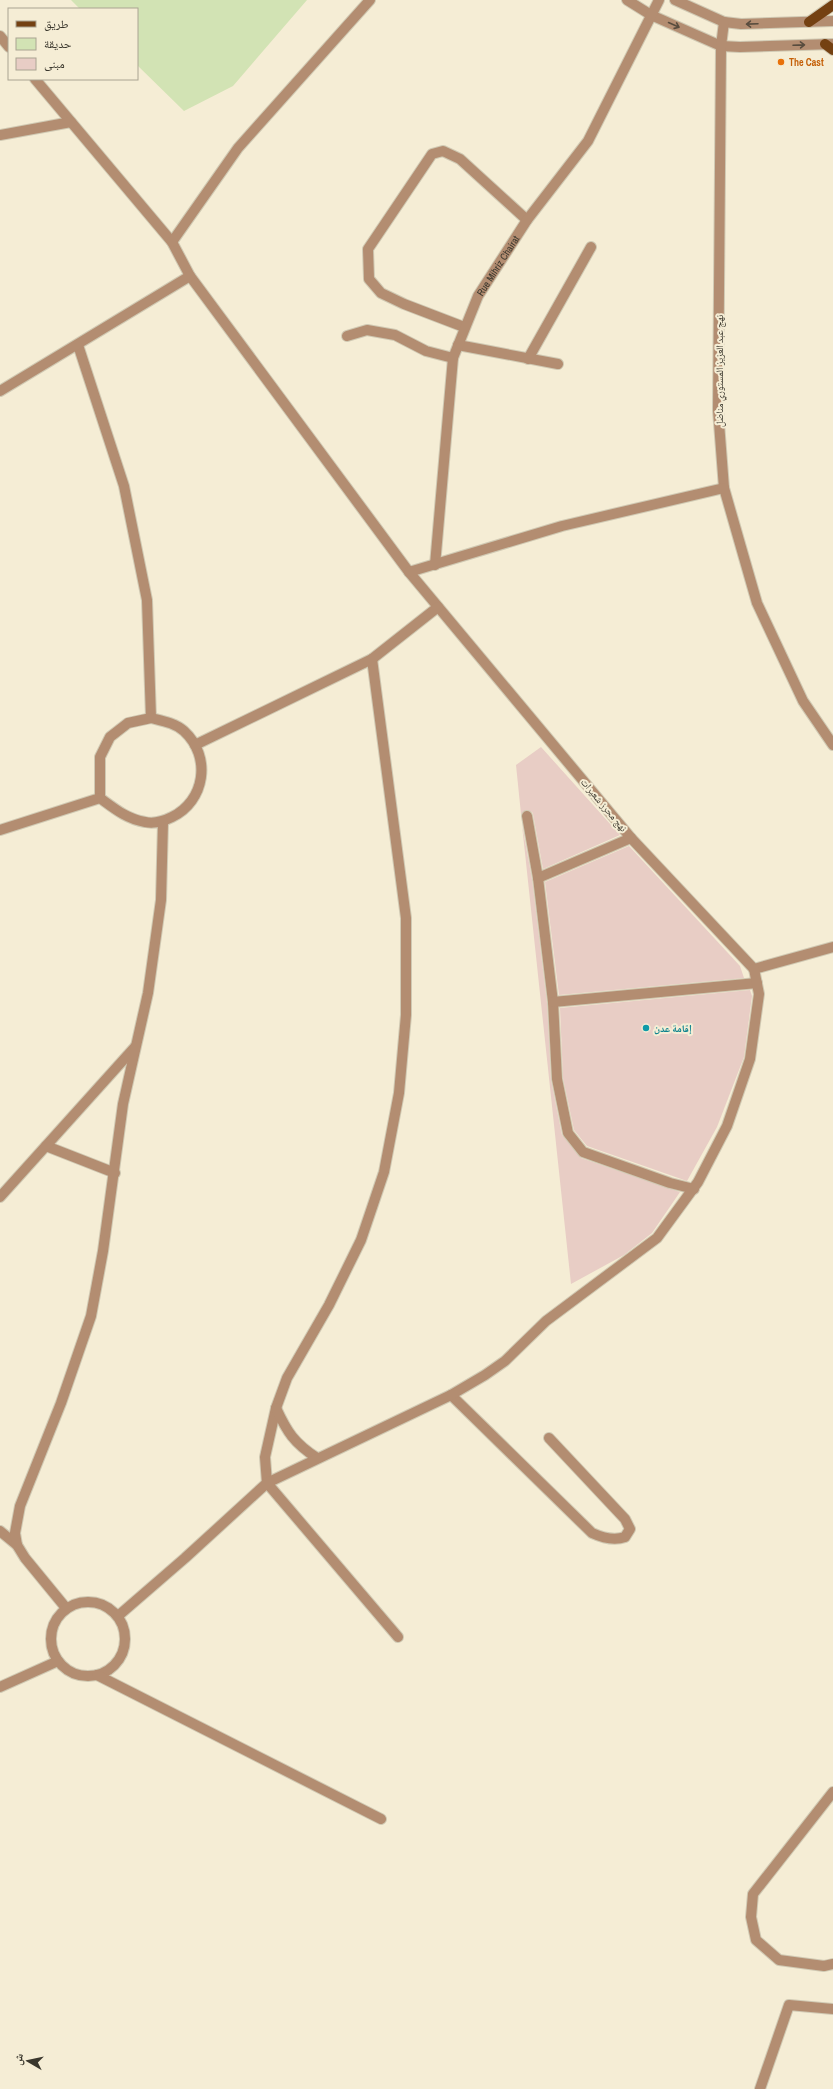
<svg xmlns="http://www.w3.org/2000/svg" width="833" height="2089" font-family="'Archivo Narrow','Noto Naskh Arabic',sans-serif">
<style>
.green{fill:#d2e3b4}
.building{fill:#e8cdc5}
.lines{fill:none;stroke-linecap:round;stroke-linejoin:round}
.minor-casing{stroke:#d0c9b3;stroke-width:12}
.major-casing{stroke:#d0c9b3;stroke-width:12}
.minor{stroke:#b38d71;stroke-width:10}
.major{stroke:#744112;stroke-width:10}
.oneway{stroke:#584c3e}
.food-dot{fill:#e8710a;stroke:#f5edd5;stroke-width:1.5}
.culture-dot{fill:#0f9aa8;stroke:#f5edd5;stroke-width:1.5}
.labels{text-anchor:middle;dominant-baseline:central;stroke-width:4;stroke-linejoin:round;paint-order:stroke}
.food-label{font-size:10px;font-weight:bold;fill:#c56008;stroke:#f5edd5;text-anchor:start}
.street-label{font-size:10px;fill:#3a372d;stroke:#f5edd5}
.culture-label{font-size:10px;font-weight:bold;fill:#0d838f;stroke:#f5edd5;text-anchor:start}
</style>
<rect width="100%" height="100%" fill="#f5edd5"/>
<polygon class="green" points="71,0 307,0 233,86 184,111 137,65 137,9 80,9"/>
<g class="building">
<polygon points="541,747 620,835 543,869 533,814 532,812 526,810 521,814 516,765"/>
<polygon points="522,825 532,879 547,1003 551,1080 562,1135 581,1158 680,1192 652,1233 624,1255 571,1284"/>
<polygon points="629,846 740,966 744,978 559,995 545,882"/>
<polygon points="750,990 752,996 744,1057 717,1127 687,1181 587,1146 574,1130 563,1078 560,1008"/>
</g>
<g class="lines">
<defs>
<g id="minor">
<polyline points="627,0 651,15 721,46 740,47 833,44"/>
<polyline points="675,0 724,22 741,24 833,21"/>
<polyline points="724,22 721,46 718,410 724,488 757,603 803,701 833,745"/>
<polyline points="0,36 9,47"/>
<polyline points="35,79 172,242 190,276 409,572 631,838 754,969 833,947"/>
<polyline points="0,135 71,122"/>
<polyline points="172,242 238,148 370,0"/>
<polyline points="464,327 404,304 381,293 369,279 368,249 432,154 443,151 460,159 527,220"/>
<polyline points="347,336 367,330 395,335 426,351 453,358"/>
<polyline points="78,345 124,486 147,600 151,718"/>
<polyline points="458,345 558,364"/>
<polyline points="528,359 591,247"/>
<polyline points="0,391 190,276"/>
<path id="s1" d="M435,565L453,358L478,296L527,220L588,141L659,0"/>
<polyline points="409,572 562,526 724,488"/>
<polyline points="372,659 406,918 406,1015 399,1093 384,1172 361,1240 329,1305 287,1378 276,1408 265,1457 267,1483 398,1637"/>
<path d="M151,718C163,721 175,723 184,731C212,757 205,801 172,817C164,821 154,824 145,822C127,819 115,809 100,798V757L110,737L128,723Z"/>
<polyline points="195,745 372,659 438,607"/>
<polyline points="527,816 538,878 553,1002 557,1079 568,1133 583,1152 670,1183 694,1189"/>
<polyline points="0,830 100,798"/>
<polyline points="538,878 631,838"/>
<polyline points="553,1002 757,983"/>
<polyline points="46,1146 115,1173"/>
<polyline points="0,1197 135,1047"/>
<path d="M451,1395L592,1533C603,1538 614,1541 625,1537L630,1529L625,1519L549,1438"/>
<path d="M276,1408C287,1432 294,1443 317,1458"/>
<polyline points="0,1531 17,1545 25,1558 66,1608"/>
<polyline points="17,1545 15,1533 20,1506 61,1403 91,1316 103,1251 123,1104 148,993 161,900 163,822"/>
<circle cx="88" cy="1639" r="37"/>
<polyline points="118,1616 185,1558 267,1483 451,1395 485,1375 505,1361 546,1321 657,1238 698,1182 727,1126 750,1059 759,994 754,969"/>
<polyline points="97,1675 381,1819"/>
<polyline points="0,1687 58,1661"/>
<polyline points="833,1792 753,1894 751,1917 756,1940 779,1960 824,1966 833,1964"/>
<polyline points="760,2089 789,2005 833,2009"/>
</g>
<g id="major">
<polyline points="809,22 833,5"/>
<polyline points="825,44 833,50"/>
</g>
</defs>
<use href="#minor" class="minor-casing"/>
<use href="#major" class="major-casing"/>
<use href="#minor" class="minor"/>
<use href="#major" class="major"/>
</g>
<defs><path id="oneway-shaft" d="M-6 0H5M1.5-3L5.5 0L1.5 3" fill="none" stroke-width="1.6" stroke-linecap="round" stroke-linejoin="round"/></defs>
<g class="oneway">
<use href="#oneway-shaft" transform="translate(752 24) rotate(178)"/>
<use href="#oneway-shaft" transform="translate(674 25) rotate(24)"/>
<use href="#oneway-shaft" transform="translate(799 45) rotate(-2)"/>
</g>
<circle class="food-dot" cx="781" cy="62" r="4"/>
<circle class="culture-dot" cx="646" cy="1028" r="4"/>
<g class="labels">
<g class="food-label">
<text x="789" y="62">The Cast</text>
</g>
<g class="street-label">
<text stroke="none"><textPath href="#s1" startOffset="311">Rue Mihriz Chairat</textPath></text>
<text transform="translate(719 371) rotate(-90)">نهج عبد العزيز المستوري مناضل</text>
<text transform="translate(604 805) rotate(50)">نهج محرز شعيرات</text>
</g>
<g class="culture-label">
<text x="654" y="1028">إقامة عدن</text>
</g>
</g>
<rect x="8" y="8" width="130" height="72" fill="#f5edd5" stroke="#aaa492"/>
<rect x="16" y="21" width="20" height="6" fill="#744112" stroke="#aaa492"/>
<text x="44" y="28" font-size="12" fill="#3a372d">طريق</text>
<rect x="16" y="38" width="20" height="12" fill="#d2e3b4" stroke="#aaa492"/>
<text x="44" y="48" font-size="12" fill="#3a372d">حديقة</text>
<rect x="16" y="58" width="20" height="12" fill="#e8cdc5" stroke="#aaa492"/>
<text x="44" y="68" font-size="12" fill="#3a372d">مبنى</text>
<g transform="translate(28 2061) rotate(279)" stroke="#f5edd5" stroke-width="3" paint-order="stroke">
<path d="M0-3L7 15L0 10L-7 15Z" fill="#3a372d"/>
<text y="-6" font-size="11" font-weight="bold" text-anchor="middle" fill="#3a372d">ش</text>
</g>
</svg>
